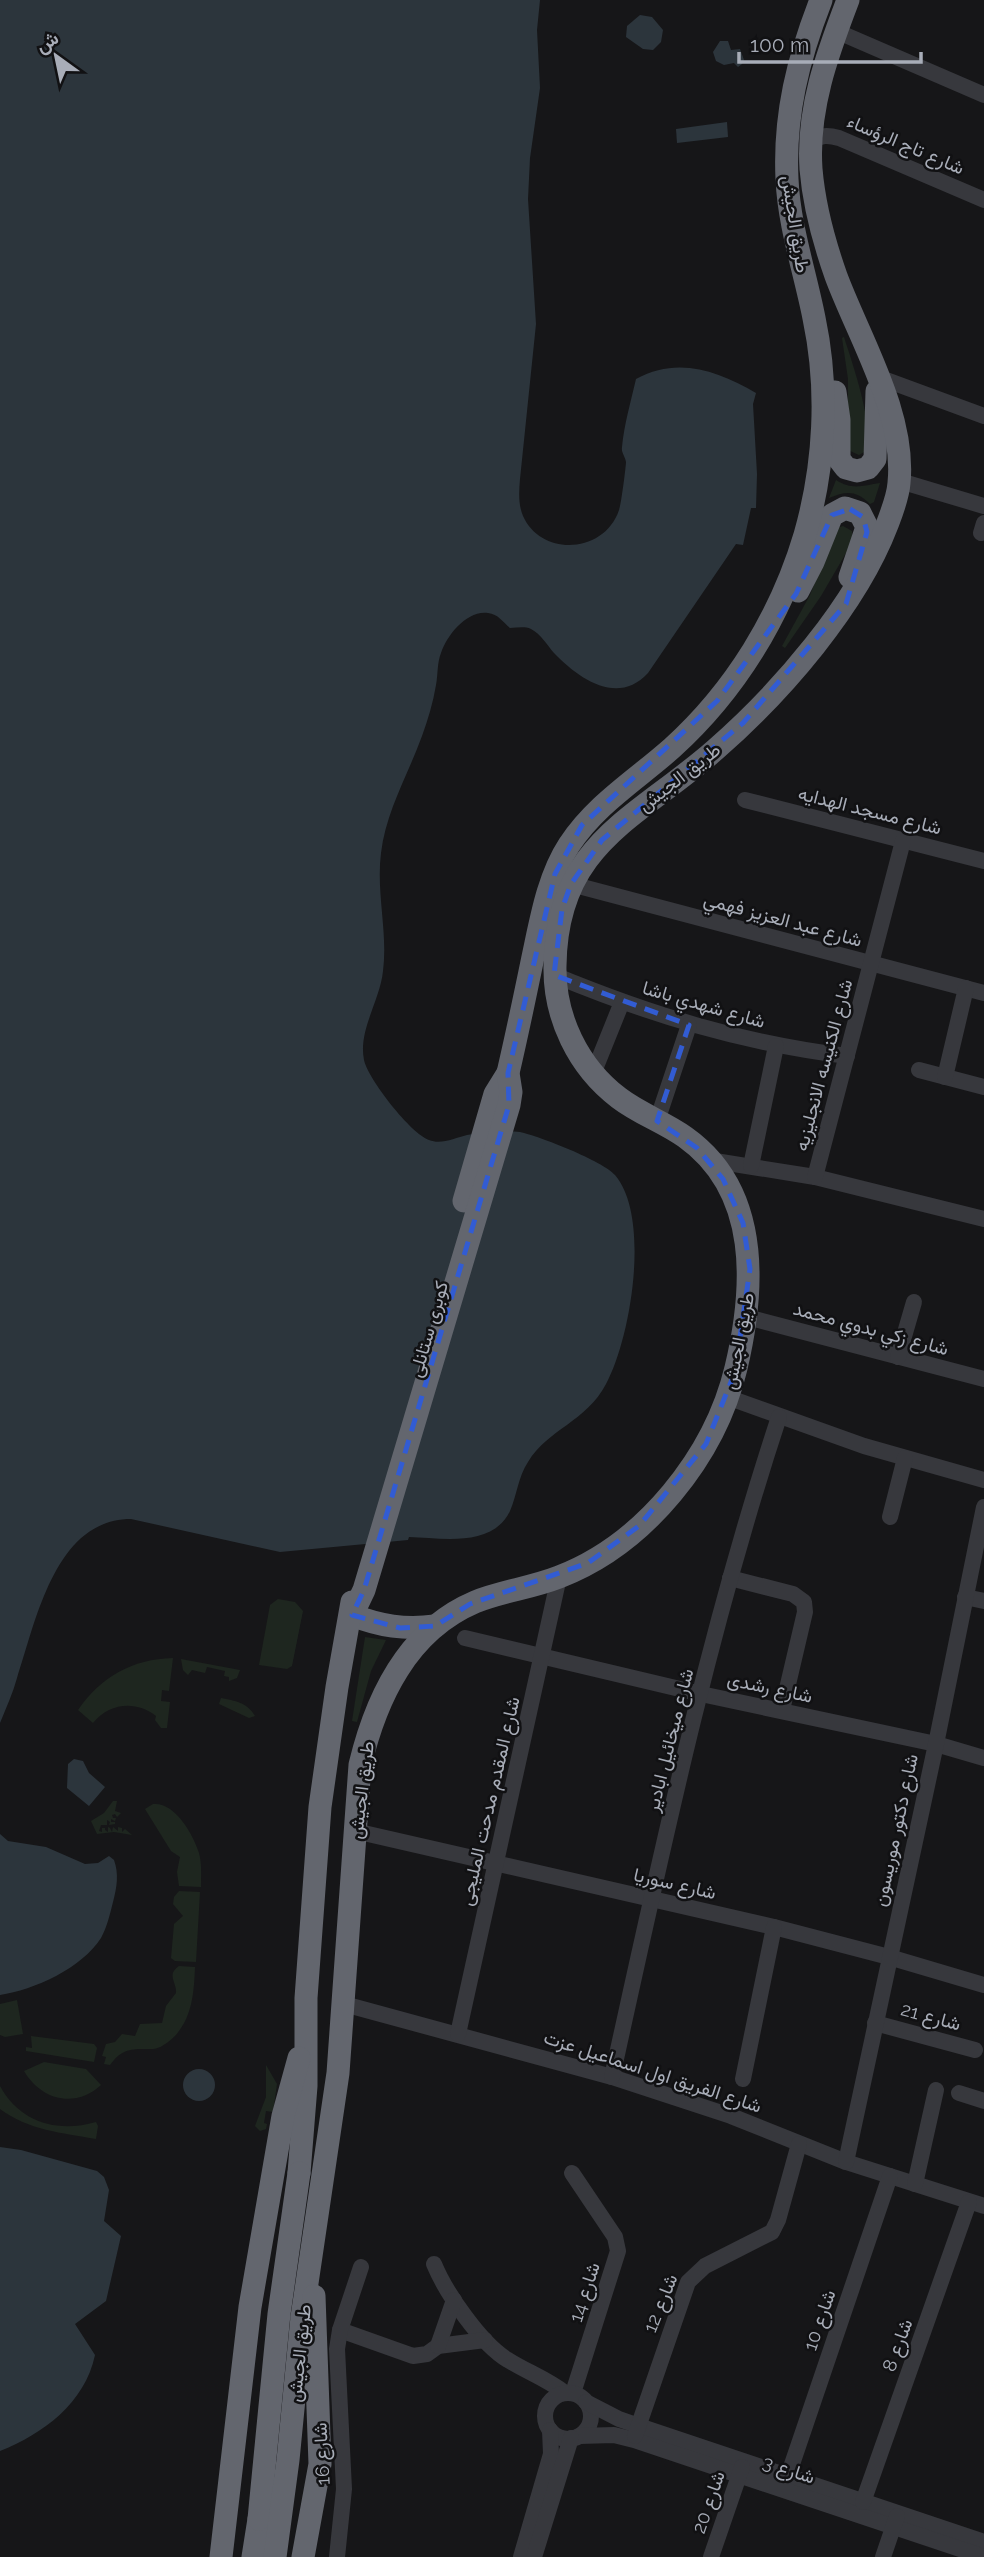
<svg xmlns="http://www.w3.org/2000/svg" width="984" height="2557" font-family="Raleway,Vazirmatn,sans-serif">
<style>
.green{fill:#1e261f}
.water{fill:#2c353c}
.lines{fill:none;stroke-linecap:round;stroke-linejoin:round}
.minor{stroke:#37383d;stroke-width:16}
.highway{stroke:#63666e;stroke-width:23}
.highway-bridge{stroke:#63666e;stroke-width:23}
.marked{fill:none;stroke:#325cd3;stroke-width:5;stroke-dasharray:14 9;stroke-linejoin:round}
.labels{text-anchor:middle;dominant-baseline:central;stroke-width:5;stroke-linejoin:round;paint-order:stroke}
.street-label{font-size:19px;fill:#a8adb8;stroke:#111113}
</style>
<rect width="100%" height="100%" fill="#161618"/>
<g class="green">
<path d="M844,337C852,362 875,428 866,451L859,455L848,450V379L842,338Z"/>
<path d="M836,480C853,491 864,485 880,483L874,502L870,504C856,490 846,491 829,498Z"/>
<polygon points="843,526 852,531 853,541 821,596 785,648 782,646 810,595 837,528"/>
<polygon points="278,1599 295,1602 303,1611 292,1666 287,1669 259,1665 270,1605"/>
<polygon points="365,1637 386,1640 371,1671 357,1722 352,1721"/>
<path d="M173,1658L169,1691L162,1690L161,1701L170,1702L167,1728H161L155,1720L156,1716C136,1700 109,1703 93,1723L78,1710C101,1677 132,1659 173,1658Z"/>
<polygon points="181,1659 240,1670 237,1678 229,1681 229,1677 224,1676 225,1671 207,1667 205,1673 192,1670 188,1675 183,1670"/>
<path d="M221,1698C235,1701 247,1702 255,1716L249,1718L219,1704Z"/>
<polygon points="113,1801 117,1801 115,1811 121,1813 117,1817 115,1814 112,1815 113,1818 116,1818 115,1821 111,1819 111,1822 115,1822 115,1824 109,1825 110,1822 107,1820 107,1825 101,1825 99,1831 102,1832 102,1828 105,1828 105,1830 108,1832 108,1827 110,1828 112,1832 113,1827 118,1831 118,1827 122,1828 122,1832 125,1829 132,1835 114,1832 97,1834 91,1821 104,1813"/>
<path d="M153,1804C175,1802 193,1834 199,1853C202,1864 201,1876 201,1887L179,1886L177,1872L180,1857L171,1851L145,1809Z"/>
<polygon points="179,1891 200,1892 196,1962 175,1961 171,1958 174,1924 183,1916 173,1904 174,1897"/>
<path d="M179,1966L195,1967C194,1994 192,2024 168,2042C164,2045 158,2049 153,2049C133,2049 123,2047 110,2065L104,2064L106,2057L102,2056L106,2044L115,2042L122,2034L135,2036L140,2024L162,2023L166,2006L176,1993C177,1982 166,1975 179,1966Z"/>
<polygon points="17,2000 23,2034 5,2037 0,2035 0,2004"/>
<polygon points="31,2036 94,2044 97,2048 94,2062 26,2051 26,2047 32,2048"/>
<path d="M44,2062L86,2069L101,2085C75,2109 41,2100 24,2071Z"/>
<polygon points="266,2065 277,2084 273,2112 266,2111 264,2123 267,2124 266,2129 260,2131 255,2126 266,2097"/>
<path d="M0,2086C20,2123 58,2133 96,2122L98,2126L96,2139C62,2133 28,2130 0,2109Z"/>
</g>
<g class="water">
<path d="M0,0H540L537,30L540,88L530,158L528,199L536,324L520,479C519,491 518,504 523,516C542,558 605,553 619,510C621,506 626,466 626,462C625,456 621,453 622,447C624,425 631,401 636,379C678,356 718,371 756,393L753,404L757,474L756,508H751L743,545L736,544L648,673C618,706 579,679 554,653C547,645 541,634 531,629C524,626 517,628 510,628C503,622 498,614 488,613C467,610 447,635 441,653C437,663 438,674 436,685C433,703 428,719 422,736C408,775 386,811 381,853C376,893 388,932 383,971C380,1001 358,1030 364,1060C368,1079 411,1134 429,1140C441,1145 455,1138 467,1135C483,1132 504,1130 520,1132C539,1136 603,1161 615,1175C651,1217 631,1338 606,1384C586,1422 548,1429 528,1462C518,1477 517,1495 510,1511C492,1548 442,1538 409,1537L408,1540L280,1552L131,1519C55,1519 36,1621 17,1678C13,1693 6,1708 0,1723Z"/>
<polygon points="640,15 652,17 663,30 661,42 653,50 643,49 626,37 627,26"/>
<polygon points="720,41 728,41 731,50 740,49 744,60 742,64 738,67 734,63 724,65 716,61 713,52"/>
<polygon points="727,122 728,137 677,143 676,129"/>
<polygon points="74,1759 83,1761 89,1773 105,1787 89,1806 67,1788 68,1764"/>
<path d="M0,1834L8,1841L46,1847L85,1864L98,1863L109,1856L114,1860C119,1874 117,1887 113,1902C110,1914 107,1927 101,1938C82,1968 34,1990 0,1995Z"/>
<circle cx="199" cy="2085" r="16"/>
<path d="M0,2147L21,2150L97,2171L104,2177L109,2190L104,2221L121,2236L106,2301L75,2324L95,2355C85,2403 43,2434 0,2451Z"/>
</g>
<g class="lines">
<g class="minor">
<polyline points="836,31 984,95"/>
<path d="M811,141C821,135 828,135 839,138L984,200"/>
<polyline points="878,377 984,416"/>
<polyline points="900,481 984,506"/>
<polyline points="981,533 984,523"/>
<polyline points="745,800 984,861"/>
<polyline points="571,884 984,993"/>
<path d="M554,975C651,1015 742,1043 847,1056"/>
<polyline points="919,1070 984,1087"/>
<polyline points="593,1074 622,1002"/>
<polyline points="945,1077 966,988"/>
<polyline points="657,1121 689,1025"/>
<polyline points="709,1160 815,1177 984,1219"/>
<polyline points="751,1166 776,1046"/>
<polyline points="815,1177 903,841"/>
<polyline points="747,1317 984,1379"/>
<polyline points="898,1357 914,1302"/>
<polyline points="727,1397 864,1446 984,1480"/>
<polyline points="890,1517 905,1458"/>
<polyline points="730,1578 793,1594 804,1602 805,1612 782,1710"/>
<polyline points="965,1597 984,1601"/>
<polyline points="465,1638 701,1694 936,1744 984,1758"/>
<polyline points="355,1831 774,1927 889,1957 984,1985"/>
<polyline points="344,2004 612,2077 731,2116 846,2162 984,2206"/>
<polyline points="875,2023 975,2050"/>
<polyline points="458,2034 559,1577"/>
<path d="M612,2077C661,1855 708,1632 779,1417"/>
<polyline points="743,2079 774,1927"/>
<polyline points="959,2093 984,2101"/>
<polyline points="846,2162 936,1744 984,1507"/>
<polyline points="572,2173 615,2237 618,2251 573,2393"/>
<polyline points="915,2184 936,2090"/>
<path d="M434,2264C446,2293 481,2344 508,2360C527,2372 547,2379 565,2393"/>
<polyline points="340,2330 413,2356 427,2354 438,2346 485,2340"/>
<polyline points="438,2346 454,2300"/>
<circle cx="568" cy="2416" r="23"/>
<polyline points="586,2402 619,2419 639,2426 984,2542"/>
<polyline points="579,2436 614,2435 634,2440 984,2557"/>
<polyline points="635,2436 688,2282 705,2266 772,2232 778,2220 799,2144"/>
<polyline points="788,2476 890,2176"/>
<polyline points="863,2502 969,2202"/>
<polyline points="337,2557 344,2489 337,2349 340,2330 361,2267"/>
<polyline points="521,2557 551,2454 550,2430"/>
<polyline points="534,2557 571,2438"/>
<polyline points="711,2557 742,2467"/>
<polyline points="883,2557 897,2516"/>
</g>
<g class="highway">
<polyline points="835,392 839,420 839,459 846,468 857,471 868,468 875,459 877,391"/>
<polyline points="798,591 813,562 832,515 845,508 860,513 867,527 850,577"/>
<polyline points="464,1201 495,1094 508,1073"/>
<path d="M352,1615L364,1590L509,1105L511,1092L508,1073C517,1034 525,996 533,957C541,920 548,877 569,845C596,804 636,780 672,748C735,691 781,616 805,535C825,465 829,389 814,318C805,272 789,226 787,179C784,115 798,59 821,0"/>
<path d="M352,1615C380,1626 405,1630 435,1626"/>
<polyline points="299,2173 306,2086 306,1998 320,1807 337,1687 352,1602"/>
<path d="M302,2317L338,2073L360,1765C376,1698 407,1631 475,1602C502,1591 531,1588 559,1577C645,1544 715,1456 736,1368C755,1288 761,1191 685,1137C664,1122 640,1114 619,1098C578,1067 554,1017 555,966C556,843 637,819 716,749C781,692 856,606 887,525C892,512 898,497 899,483C906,414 859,338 836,276C824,242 814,205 811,169C807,109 827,55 848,0"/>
<polyline points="221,2557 250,2307 283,2116 299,2058"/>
<polyline points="253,2557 259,2519"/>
<polyline points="303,2557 320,2464 314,2296"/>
</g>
<g class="highway-bridge">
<polyline points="259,2519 279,2314 299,2173"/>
<polyline points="275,2557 288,2460 302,2317"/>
</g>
</g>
<path class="marked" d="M850,509L863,517L867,532L846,604L743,723L602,840L571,884L562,909L554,975L689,1025L657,1121L697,1148L723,1179L743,1223L750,1269L735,1372L706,1444L639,1526L588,1563L470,1604L435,1626L400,1628L352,1615L364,1590L509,1105L508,1073L555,874L582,825L717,701L796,594L832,515Z"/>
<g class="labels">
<g class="street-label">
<text transform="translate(906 144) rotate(23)">شارع تاج الرؤساء</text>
<text transform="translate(796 224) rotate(81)">طريق الجيش</text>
<text transform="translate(679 777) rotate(-38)">طريق الجيش</text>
<text transform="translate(870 810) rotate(14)">شارع مسجد الهدايه</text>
<text transform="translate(783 919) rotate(15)">شارع عبد العزيز فهمي</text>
<text transform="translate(704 1004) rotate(16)">شارع شهدي باشا</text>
<text transform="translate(823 1065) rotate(-75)">شارع الكنيسه الانجليزيه</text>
<text transform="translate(871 1328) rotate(15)">شارع زكي بدوي محمد</text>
<text transform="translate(428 1329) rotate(-74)">كوبرى ستانلى</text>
<text transform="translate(738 1341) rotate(-79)">طريق الجيش</text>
<text transform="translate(770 1687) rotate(12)">شارع رشدى</text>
<text transform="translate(669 1740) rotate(-76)">شارع ميخائيل ابادير</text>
<text transform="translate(361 1790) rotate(-83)">طريق الجيش</text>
<text transform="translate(489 1801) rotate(-77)">شارع المقدم مدحت المليجى</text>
<text transform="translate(895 1830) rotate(-78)">شارع دكتور موريسون</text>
<text transform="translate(675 1883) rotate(13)">شارع سوريا</text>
<text transform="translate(931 2016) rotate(15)">شارع 21</text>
<text transform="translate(653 2071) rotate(18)">شارع الفريق اول اسماعيل عزت</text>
<text transform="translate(584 2292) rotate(-72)">شارع 14</text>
<text transform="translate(660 2303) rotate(-68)">شارع 12</text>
<text transform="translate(819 2320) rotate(-71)">شارع 10</text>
<text transform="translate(897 2345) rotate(-70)">شارع 8</text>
<text transform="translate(299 2353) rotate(-84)">طريق الجيش</text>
<text transform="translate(321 2454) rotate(-93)">شارع 16</text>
<text transform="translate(789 2469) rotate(18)">شارع 3</text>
<text transform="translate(708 2502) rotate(-71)">شارع 20</text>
</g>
</g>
<g transform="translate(56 56) rotate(327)" stroke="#111113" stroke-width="5" paint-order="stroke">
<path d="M0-5L12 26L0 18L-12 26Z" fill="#a8adb8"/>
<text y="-10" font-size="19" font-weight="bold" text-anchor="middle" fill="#a8adb8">ش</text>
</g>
<path d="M739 52v10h182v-10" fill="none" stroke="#a8adb8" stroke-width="3.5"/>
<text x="750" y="52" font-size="21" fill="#a8adb8" stroke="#111113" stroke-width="5" paint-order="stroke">100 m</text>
</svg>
